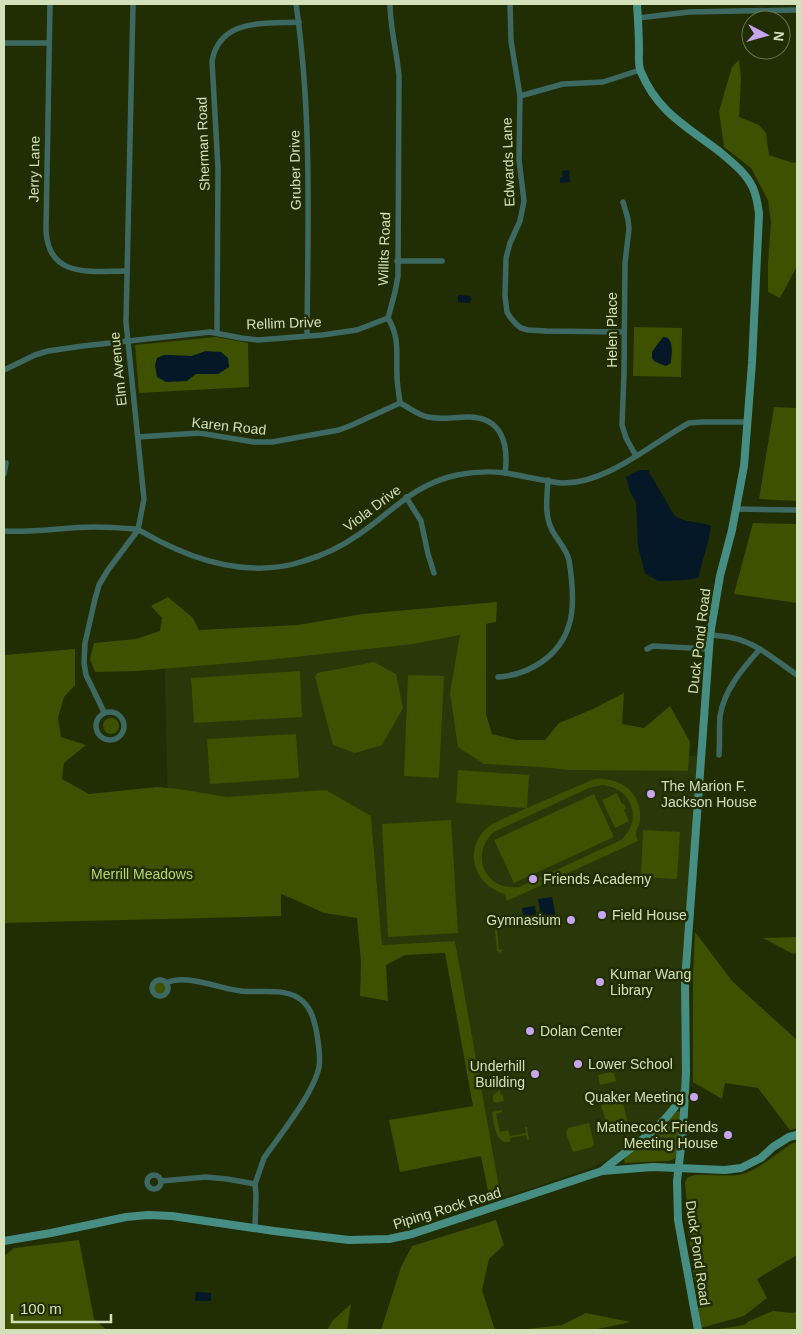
<svg xmlns="http://www.w3.org/2000/svg" width="801" height="1334" font-family="Arial,sans-serif">
<style>
.built{fill:#2a3708}
.green{fill:#3d5100;fill-rule:evenodd}
.water{fill:#041828}
.lines{fill:none;stroke-linecap:round;stroke-linejoin:round}
.street{stroke:#3e6963;stroke-width:5.5}
.secondary{stroke:#468e84;stroke-width:8}
.poi-dot{fill:#c7a6f0;stroke:#212d03;stroke-width:2}
.labels{text-anchor:middle;dominant-baseline:central;stroke-width:5;stroke-linejoin:round;paint-order:stroke}
.street-label{font-size:14px;fill:#d3e1ba;stroke:#212d03}
.poi-label{font-size:14px;fill:#d3e1ba;stroke:#212d03;text-anchor:start}
.park-label{font-size:14px;fill:#b7d873;stroke:#212d03}
</style>
<rect width="100%" height="100%" fill="#212d03"/>
<polygon class="built" points="485,607 483,714 492,749 698,756 682,984 682,1090 676,1102 661,1119 610,1159 590,1168 536,1187 501,1198 455,941 382,945 371,816 168,808 164,641"/>
<g class="green">
<polygon points="739,60 741,78 739,117 759,125 766,133 769,155 793,163 797,162 797,266 780,298 768,292 768,264 771,222 768,200 751,168 724,147 719,111 732,67"/>
<path d="M634,327L682,328L681,377L633,376ZM659,342L672,350L671,360L663,365L658,363L652,352Z"/>
<path d="M216,337L248,343L249,387L139,393L135,345ZM206,351L218,374H196L164,355L192,356Z"/>
<polygon points="774,407 797,408 797,501 759,499"/>
<polygon points="753,523 797,524 797,603 734,594"/>
<polygon points="168,597 193,618 199,630 298,625 362,614 497,602 496,622 486,624 486,714 492,734 516,740 545,740 559,723 593,709 624,693 622,724 644,728 670,706 690,742 688,771 569,770 541,767 484,764 458,747 450,693 460,635 414,644 267,660 138,671 95,672 90,659 94,643 136,639 160,631 162,618 151,606"/>
<polygon points="75,649 75,685 64,697 58,718 61,737 86,745 64,763 62,779 89,794 157,787 179,789 227,797 326,790 371,816 382,945 455,941 501,1198 490,1201 481,1156 400,1172 389,1120 473,1106 445,953 405,955 386,965 388,1001 360,996 361,962 357,918 324,913 291,898 281,894 281,916 4,923 4,655"/>
<polygon points="374,662 396,674 403,708 382,745 355,753 333,745 315,677 317,673"/>
<polygon points="300,671 302,717 194,723 191,678"/>
<polygon points="408,675 444,676 439,778 404,776"/>
<circle cx="111" cy="726" r="8"/>
<polygon points="296,734 299,778 210,784 207,739"/>
<path d="M458,770L529,775L527,808L594,779C619,776 642,792 640,819C639,830 633,829 638,841L507,901L505,894C474,886 462,849 488,827C499,819 514,815 526,808L456,803ZM602,785C633,788 643,820 621,840L519,887C485,891 469,855 494,832L589,788Z"/>
<polygon points="617,793 622,804 624,804 626,808 624,810 629,821 615,828 602,800"/>
<polygon points="594,794 614,837 514,883 494,840"/>
<polygon points="451,820 458,933 388,937 382,824"/>
<polygon points="643,830 680,832 677,879 641,877"/>
<polygon points="501,914 503,916 496,919 499,950 503,949 500,953 497,951 494,920 494,917"/>
<polygon points="695,932 733,982 797,1040 797,1128 790,1130 758,1088 725,1083 722,1099 693,1082 693,977"/>
<polygon points="797,937 797,953 793,954 763,938"/>
<circle cx="160" cy="988" r="5.5"/>
<polygon points="611,1072 611,1073 614,1073 616,1081 600,1085 598,1075"/>
<polygon points="500,1090 500,1094 503,1095 504,1101 495,1103 493,1101 493,1095"/>
<polygon points="622,1099 628,1124 608,1129 601,1105"/>
<path d="M502,1110V1112L496,1114L500,1132L508,1130L510,1136L526,1133L525,1127H527L529,1140H527L526,1135L510,1138V1142C495,1145 494,1123 492,1112Z"/>
<polygon points="678,1111 679,1111 681,1114 677,1155 674,1159 669,1161 625,1163 624,1160 627,1156"/>
<polygon points="589,1123 594,1144 592,1147 573,1152 566,1133 568,1128"/>
<path d="M797,1142V1255L757,1279L767,1298L744,1316L701,1328L688,1230L689,1223L685,1183C686,1180 686,1178 689,1177C696,1172 726,1177 737,1175C756,1173 775,1154 791,1144Z"/>
<polygon points="496,1220 504,1245 489,1259 482,1290 495,1330 381,1330 401,1267 412,1246"/>
<polygon points="79,1240 94,1319 107,1330 4,1330 4,1256 14,1248"/>
<polygon points="351,1304 347,1330 327,1330 333,1320"/>
<polygon points="773,1311 791,1313 797,1312 797,1330 712,1330 744,1325 749,1321"/>
<polygon points="586,1313 631,1322 593,1330 519,1330 562,1325"/>
</g>
<g class="water">
<polygon points="569,170 570,182 560,183 560,178 563,177 562,171"/>
<polygon points="458,295 470,296 472,300 470,301 470,303 458,302"/>
<path d="M663,337L668,338C674,345 671,354 671,363L666,366L654,361L652,358V352Z"/>
<polygon points="206,351 221,352 228,358 229,367 218,374 196,374 187,381 166,382 157,377 155,365 157,358 164,355 192,356"/>
<path d="M639,470H648L674,515C683,523 699,521 711,526L709,538L698,578L686,580L658,581L645,573L638,547L636,502L630,492L626,477Z"/>
<polygon points="552,897 557,923 543,925 538,899"/>
<polygon points="535,906 538,925 525,927 522,908"/>
<polygon points="196,1292 211,1293 211,1301 195,1301"/>
</g>
<g class="lines">
<g class="street">
<path d="M50,4L46,230C48,279 91,271 127,271"/>
<path d="M296,4C312,113 308,225 307,335"/>
<path d="M390,4C390,28 397,52 399,76L398,276L395,292L388,318C400,338 396,353 397,375C397,385 399,394 400,403C410,408 418,415 428,417C442,420 454,417 468,417C502,417 509,444 505,473"/>
<polyline points="510,4 511,41 520,96 519,160 524,201 520,221 510,243 506,258 505,296 507,312 510,317 516,324 521,328 528,330 546,331 624,332"/>
<polyline points="638,18 689,12 797,10"/>
<polyline points="4,43 49,43"/>
<polyline points="520,96 563,84 603,82 640,70"/>
<polyline points="623,202 628,219 629,229 625,263 624,373 622,425 626,438 636,456"/>
<polyline points="397,261 442,261"/>
<path d="M217,332L218,168L212,61C220,18 264,24 299,22"/>
<polyline points="4,370 35,355 48,351 83,346 210,332 241,338 258,340 322,335 357,330 388,318"/>
<polyline points="138,437 199,433 254,442 272,442 339,430 352,425 400,403"/>
<polyline points="4,474 6,463"/>
<polyline points="406,497 421,521 428,554 434,573"/>
<polyline points="737,509 797,510"/>
<path d="M4,531C34,533 64,527 94,527C108,527 122,528 135,529C141,530 147,535 152,537C160,542 168,545 176,549C216,567 262,575 304,561C324,555 341,547 358,535C392,512 414,484 457,475C472,472 490,471 506,473C524,476 542,481 561,483C606,485 652,443 689,423L702,422H748"/>
<path d="M710,635C718,636 726,636 733,638C757,643 778,662 797,675"/>
<polyline points="647,649 653,646 709,649"/>
<path d="M498,677C529,675 560,656 569,625C575,607 572,579 569,560C566,548 557,540 552,530C544,514 547,497 548,480"/>
<circle cx="110" cy="726" r="14"/>
<polyline points="104,712 86,675 84,663 85,643 95,599 99,585 108,570 138,530 144,499 126,322 133,4"/>
<path d="M719,755C720,742 719,728 720,716C724,690 743,668 760,649"/>
<circle cx="160" cy="988" r="8"/>
<path d="M166,983C187,973 219,989 241,991C259,993 280,988 297,997C310,1005 313,1016 316,1029C318,1041 321,1055 319,1067C314,1093 280,1135 264,1158L255,1184L256,1195L255,1228"/>
<circle cx="154" cy="1182" r="7"/>
<polyline points="161,1181 206,1177 227,1179 255,1184"/>
</g>
<g class="secondary">
<path d="M637,4C638,19 639,34 639,50C639,57 638,66 641,72C658,113 688,127 720,152C733,163 746,173 753,188C757,197 758,206 759,214L752,363L744,466L732,530L720,576L710,635L685,981L686,1072L683,1131L677,1181L678,1220L698,1330"/>
<path d="M602,1171C630,1147 666,1127 683,1094"/>
<polyline points="4,1241 51,1233 126,1217 148,1215 172,1216 274,1231 349,1240 389,1239 412,1234 602,1171 653,1167 725,1170 741,1168 761,1158 773,1147 789,1137 797,1135"/>
</g>
</g>
<g class="poi-dot">
<circle cx="651" cy="794" r="5"/>
<circle cx="533" cy="879" r="5"/>
<circle cx="602" cy="915" r="5"/>
<circle cx="571" cy="920" r="5"/>
<circle cx="600" cy="982" r="5"/>
<circle cx="530" cy="1031" r="5"/>
<circle cx="578" cy="1064" r="5"/>
<circle cx="535" cy="1074" r="5"/>
<circle cx="694" cy="1097" r="5"/>
<circle cx="728" cy="1135" r="5"/>
</g>
<g class="labels">
<g class="street-label">
<text transform="translate(203 144) rotate(-92)">Sherman Road</text>
<text transform="translate(508 162) rotate(-92)">Edwards Lane</text>
<text transform="translate(34 169) rotate(-89)">Jerry Lane</text>
<text transform="translate(295 170) rotate(-91)">Gruber Drive</text>
<text transform="translate(384 249) rotate(-88)">Willits Road</text>
<text transform="translate(284 323) rotate(-2)">Rellim Drive</text>
<text transform="translate(612 330) rotate(-90)">Helen Place</text>
<text transform="translate(118 369) rotate(-96)">Elm Avenue</text>
<text transform="translate(229 426) rotate(6)">Karen Road</text>
<text transform="translate(372 508) rotate(-37)">Viola Drive</text>
<text transform="translate(699 641) rotate(-83)">Duck Pond Road</text>
<text transform="translate(447 1208) rotate(-17)">Piping Rock Road</text>
<text transform="translate(698 1253) rotate(82)">Duck Pond Road</text>
</g>
<g class="poi-label">
<text x="661" y="786">The Marion F.<tspan x="661" dy="16">Jackson House</tspan></text>
<text x="543" y="879">Friends Academy</text>
<text x="612" y="915">Field House</text>
<text x="561" y="920" text-anchor="end">Gymnasium</text>
<text x="610" y="974">Kumar Wang<tspan x="610" dy="16">Library</tspan></text>
<text x="540" y="1031">Dolan Center</text>
<text x="588" y="1064">Lower School</text>
<text x="525" y="1066" text-anchor="end">Underhill<tspan x="525" dy="16">Building</tspan></text>
<text x="684" y="1097" text-anchor="end">Quaker Meeting</text>
<text x="718" y="1127" text-anchor="end">Matinecock Friends<tspan x="718" dy="16">Meeting House</tspan></text>
</g>
<g class="park-label">
<text x="142" y="874">Merrill Meadows</text>
</g>
</g>
<rect width="801" height="1334" fill="none" stroke="#d3e1ba" stroke-width="10"/>
<g transform="translate(766 35) rotate(96)"><circle r="24" fill="#212d03" stroke="#68754c"/>
<path d="M0-4L9 19L0 12L-9 19Z" fill="#c7a6f0"/>
<text y="-8" font-size="14" font-weight="bold" text-anchor="middle" fill="#d3e1ba">N</text>
</g>
<path d="M12 1314v8h99v-8" fill="none" stroke="#d3e1ba" stroke-width="2.5"/>
<text x="20" y="1314" font-size="15" fill="#d3e1ba" stroke="#212d03" stroke-width="4" paint-order="stroke">100 m</text>
</svg>
